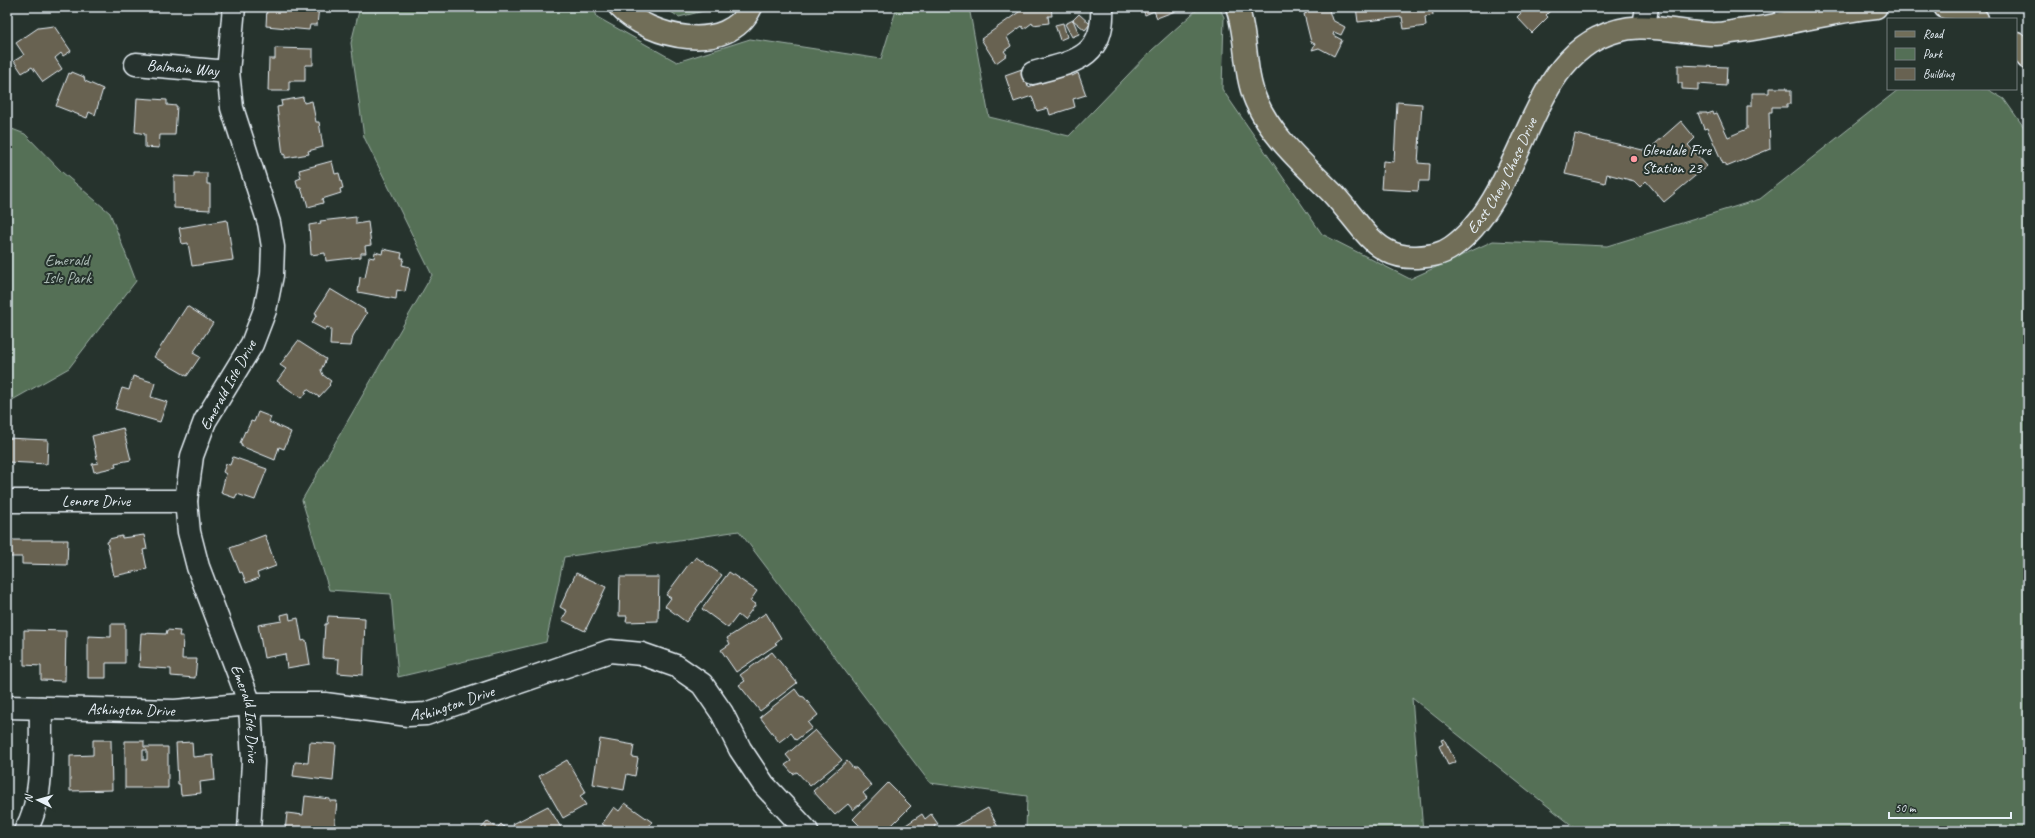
<svg xmlns="http://www.w3.org/2000/svg" width="2035" height="838" font-family="Caveat,sans-serif">
<style>
.green{fill:#546f56;stroke:#9eb0a7}
.building{fill:#686251;stroke:#e8f1f8;fill-rule:evenodd}
.lines{fill:none;stroke-linecap:round;stroke-linejoin:round}
.minor-casing{stroke:#e8f1f8;stroke-width:25}
.major-casing{stroke:#e8f1f8;stroke-width:25}
.minor{stroke:#26332d;stroke-width:22}
.major{stroke:#716e59;stroke-width:22}
.poi-dot{fill:#ff9aa2;stroke:#26332d;stroke-width:1.5}
.labels{text-anchor:middle;dominant-baseline:central;stroke-width:4;stroke-linejoin:round;paint-order:stroke}
.street-label{font-size:16px;fill:#e8f1f8;stroke:#26332d}
.poi-label{font-size:16px;fill:#e8f1f8;stroke:#26332d;text-anchor:start}
.park-label{font-size:16px;fill:#adbdb7;stroke:#26332d}
</style>
<rect width="100%" height="100%" fill="#26332d"/>
<filter id="ink" filterUnits="userSpaceOnUse"><feTurbulence type="fractalNoise" baseFrequency=".025" numOctaves="2"/><feDisplacementMap in="SourceGraphic" scale="8" xChannelSelector="R" yChannelSelector="G"/><feConvolveMatrix kernelMatrix="1 2 1 2 8 2 1 2 1" color-interpolation-filters="sRGB"/></filter>
<g filter="url(#ink)">
<g class="green">
<polygon points="360,7 594,7 597,17 677,62 750,39 881,59 897,7 969,7 989,117 1069,136 1152,50 1200,7 1219,7 1224,17 1222,89 1322,234 1410,279 1493,241 1607,246 1760,199 1899,89 1987,89 2004,99 2028,133 2028,831 1579,831 1412,698 1423,831 1026,831 1027,796 930,783 739,531 564,557 546,642 398,677 391,594 329,590 302,500 432,275 364,137 351,43"/>
<polygon points="663,7 720,7 679,17"/>
<polygon points="7,127 25,134 62,172 110,213 136,281 69,368 7,403"/>
</g>
<g class="building">
<polygon points="267,7 319,7 317,25 310,25 309,30 266,26"/>
<polygon points="1034,7 1051,7 1052,16 1048,16 1049,23 1033,25 1032,23 1024,29 1022,26 1007,37 1011,46 1004,51 1007,55 996,63 981,39 1023,9"/>
<polygon points="1142,7 1182,7 1183,8 1157,18 1154,11 1145,15"/>
<polygon points="1311,7 1328,7 1332,20 1345,27 1341,35 1334,32 1333,35 1342,40 1334,56 1319,48 1312,50 1315,44 1311,42 1304,14 1307,13 1306,10 1312,9"/>
<polygon points="1356,7 1432,7 1433,15 1425,17 1426,26 1404,29 1402,17 1358,22"/>
<polygon points="1527,7 1554,7 1546,15 1548,17 1532,33 1517,17"/>
<polygon points="1079,14 1090,24 1085,30 1073,20"/>
<polygon points="1073,20 1079,34 1072,37 1065,24"/>
<polygon points="1063,23 1067,37 1060,40 1055,25"/>
<polygon points="54,26 71,51 63,56 61,53 55,58 62,69 43,82 32,67 22,73 14,61 24,55 16,43 38,28"/>
<polygon points="275,48 313,49 313,65 305,65 305,81 289,81 289,91 268,91 269,59 275,59"/>
<polygon points="1678,65 1727,67 1726,86 1698,84 1698,90 1682,89 1682,83 1678,83"/>
<polygon points="1022,69 1028,87 1053,79 1052,77 1070,71 1072,76 1078,73 1086,95 1073,99 1075,107 1050,115 1048,108 1037,111 1032,96 1014,102 1005,75"/>
<polygon points="72,72 84,77 85,81 103,89 95,115 89,112 87,118 56,106 69,73 71,74"/>
<polygon points="1769,88 1787,88 1787,90 1791,90 1791,104 1787,104 1787,107 1772,107 1772,112 1769,112 1770,149 1726,167 1724,163 1723,164 1707,128 1704,129 1698,113 1707,113 1707,114 1713,112 1714,114 1717,113 1728,137 1747,129 1747,106 1752,106 1752,93 1769,93"/>
<polygon points="303,97 304,103 312,101 316,122 319,122 323,147 308,151 309,154 285,158 285,154 283,155 277,107 282,106 281,101"/>
<polygon points="137,98 167,100 167,105 177,106 175,135 160,135 159,148 145,147 145,134 135,132"/>
<polygon points="1397,102 1422,104 1418,163 1430,164 1429,181 1419,181 1418,191 1381,189 1383,161 1394,162"/>
<polygon points="1681,121 1695,138 1688,145 1707,166 1664,202 1646,181 1640,187 1634,181 1607,174 1605,183 1565,174 1575,134 1647,151"/>
<polygon points="332,161 335,174 339,173 343,188 340,189 341,193 322,199 323,203 308,207 305,196 304,197 301,188 298,188 296,180 301,178 299,170"/>
<polygon points="194,173 207,173 207,184 210,184 210,210 174,208 174,176 194,177"/>
<polygon points="356,217 356,224 368,222 371,245 365,246 366,253 361,253 361,257 326,261 325,253 311,255 309,225 321,223 320,221"/>
<polygon points="227,220 233,260 192,266 188,243 182,244 179,228"/>
<polygon points="383,249 402,253 401,258 404,258 402,265 410,267 405,292 397,290 396,299 358,292 360,277 365,278 369,257 374,258 375,252 382,254"/>
<polygon points="330,289 365,310 364,311 367,313 353,336 351,346 330,345 331,329 327,327 325,330 312,323 317,314 315,313"/>
<polygon points="187,306 213,323 193,353 200,357 187,376 154,357"/>
<polygon points="298,341 326,359 321,370 323,375 331,381 329,384 330,385 319,397 307,389 305,392 307,393 301,398 277,381 286,369 280,365"/>
<polygon points="133,376 155,383 151,397 167,402 160,422 115,409 122,388 129,390"/>
<polygon points="258,412 271,417 269,422 291,432 284,449 279,447 275,460 241,446 242,444 240,443 245,431 246,432 251,421 254,422"/>
<polygon points="123,428 131,460 115,463 116,467 94,472 92,464 98,463 92,436"/>
<polygon points="7,438 48,440 47,464 7,462"/>
<polygon points="233,457 267,469 255,500 237,494 235,498 221,493 226,474 223,472 226,464 230,465"/>
<polygon points="144,535 147,549 143,550 147,569 114,576 107,542 109,541 109,539 122,536 122,538"/>
<polygon points="265,535 276,566 257,573 259,578 246,583 242,572 240,573 230,548"/>
<polygon points="10,540 68,540 67,565 22,564 22,557 9,557"/>
<polygon points="696,557 722,575 686,622 665,606 671,598 666,595 691,561 692,562"/>
<polygon points="729,572 757,591 750,601 756,604 744,620 738,615 728,628 702,609"/>
<polygon points="576,573 606,587 585,631 562,620 567,611 560,607"/>
<polygon points="620,577 659,577 658,621 626,622 627,616 619,616"/>
<polygon points="289,613 290,620 298,618 302,641 306,640 310,664 287,668 285,654 264,658 258,625 282,621 281,615"/>
<polygon points="766,613 781,638 775,643 777,644 736,672 721,650 730,644 727,638"/>
<polygon points="328,616 365,618 363,675 338,673 339,659 323,658 325,624 327,624"/>
<polygon points="111,624 125,624 125,663 106,663 106,678 88,678 88,636 111,637"/>
<polygon points="24,630 66,631 65,681 41,680 41,666 24,665"/>
<polygon points="167,630 180,631 179,636 183,636 182,659 197,659 195,678 171,676 171,669 139,667 141,633 166,634"/>
<polygon points="772,652 797,683 760,711 739,685 745,681 740,675"/>
<polygon points="795,689 800,696 804,697 818,715 808,723 812,728 796,740 791,733 779,742 760,717"/>
<polygon points="815,730 842,760 810,786 797,772 793,774 785,765 791,761 786,755"/>
<polygon points="600,739 634,745 632,757 638,758 635,776 627,774 624,790 593,784"/>
<polygon points="1444,739 1456,762 1448,765 1439,746 1443,744 1441,740"/>
<polygon points="93,740 111,740 112,790 70,791 70,756 93,755"/>
<path d="M125,741H144V747H168V788H125ZM143,750H147V760H143Z"/>
<polygon points="192,742 193,757 213,755 215,780 200,782 201,793 181,795 180,784 178,784 176,743"/>
<polygon points="310,742 336,744 333,781 293,776 295,762 308,763"/>
<polygon points="567,760 586,792 580,796 586,805 563,818 539,776"/>
<polygon points="847,761 853,768 856,768 872,786 863,793 867,798 853,810 848,804 835,815 813,791"/>
<polygon points="888,783 911,806 886,831 882,831 879,828 876,831 865,831 853,819"/>
<polygon points="305,796 330,799 330,801 337,801 334,831 285,831 287,813 303,815"/>
<polygon points="625,803 652,822 646,831 607,831 609,828 602,824 614,807 619,811"/>
<polygon points="548,806 563,831 517,831 513,824"/>
<polygon points="988,808 1000,831 956,831 954,827"/>
<polygon points="922,814 925,819 931,814 938,824 934,826 937,831 897,831"/>
<polygon points="488,821 497,828 501,824 508,831 479,831"/>
</g>
<g class="lines">
<defs>
<g id="minor">
<path id="s1" d="M234,7L228,72L232,108L269,223L273,247L272,275L265,310L252,344L205,421L192,456L186,501L189,532L198,567L250,704L253,762L249,831"/>
<polyline points="1786,7 1790,22"/>
<polyline points="1644,26 1647,7"/>
<path id="s2" d="M136,64L228,72"/>
<path d="M1033,73C1073,62 1105,58 1102,7"/>
<path id="s3" d="M7,501H186"/>
<path id="s4" d="M7,707L175,711L250,704H325L408,715L426,714L610,651L642,654L676,666L702,684L722,713L740,749L764,785L807,831"/>
<path d="M25,831C45,799 40,745 41,708"/>
</g>
<g id="major">
<path d="M620,7C649,38 728,56 751,7"/>
<path id="s5" d="M1237,7C1248,37 1243,71 1256,101C1272,138 1306,166 1334,195C1344,206 1353,218 1363,230C1378,248 1393,258 1417,257C1430,256 1441,255 1452,247C1500,213 1519,139 1548,89C1559,69 1577,48 1598,38C1637,18 1670,32 1710,34C1721,35 1734,31 1746,30C1790,24 1832,11 1876,7"/>
<polyline points="1945,7 1956,8 1977,19"/>
<polyline points="2016,44 2028,58"/>
</g>
</defs>
<use href="#minor" class="minor-casing"/>
<use href="#major" class="major-casing"/>
<use href="#minor" class="minor"/>
<use href="#major" class="major"/>
</g>
</g>
<circle class="poi-dot" cx="1634" cy="159" r="4"/>
<g class="labels">
<g class="street-label">
<text stroke="none"><textPath href="#s2" startOffset="47">Balmain Way</textPath></text>
<text stroke="none"><textPath href="#s5" startOffset="453">East Chevy Chase Drive</textPath></text>
<text transform="translate(228 385) rotate(-61)">Emerald Isle Drive</text>
<text stroke="none"><textPath href="#s3" startOffset="89">Lenore Drive</textPath></text>
<text stroke="none"><textPath href="#s4" startOffset="448">Ashington Drive</textPath></text>
<text stroke="none"><textPath href="#s4" startOffset="124">Ashington Drive</textPath></text>
<text stroke="none"><textPath href="#s1" startOffset="742">Emerald Isle Drive</textPath></text>
</g>
<g class="poi-label">
<text x="1642" y="150">Glendale Fire<tspan x="1642" dy="18">Station 23</tspan></text>
</g>
<g class="park-label">
<text x="67" y="260">Emerald<tspan x="67" dy="18">Isle Park</tspan></text>
</g>
</g>
<rect width="2035" height="838" fill="none" stroke="#26332d" stroke-width="24"/>
<rect x="12" y="12" width="2011" height="814" fill="none" stroke="#e8f1f8" stroke-width="1.5" filter="url(#ink)"/>
<rect x="1887" y="18" width="130" height="72" fill="#26332d" stroke="#747f7e"/>
<rect x="1895" y="31" width="20" height="6" fill="#716e59" stroke="#747f7e"/>
<text x="1923" y="38" font-size="12" fill="#e8f1f8">Road</text>
<rect x="1895" y="48" width="20" height="12" fill="#546f56" stroke="#747f7e"/>
<text x="1923" y="58" font-size="12" fill="#e8f1f8">Park</text>
<rect x="1895" y="68" width="20" height="12" fill="#686251" stroke="#747f7e"/>
<text x="1923" y="78" font-size="12" fill="#e8f1f8">Building</text>
<g transform="translate(38 800) rotate(276)" stroke="#26332d" stroke-width="3" paint-order="stroke">
<path d="M0-3L7 15L0 10L-7 15Z" fill="#e8f1f8"/>
<text y="-6" font-size="11" font-weight="bold" text-anchor="middle" fill="#e8f1f8">N</text>
</g>
<path d="M1889 812v6h122v-6" fill="none" stroke="#e8f1f8" stroke-width="2"/>
<text x="1895" y="812" font-size="12" fill="#e8f1f8" stroke="#26332d" stroke-width="3" paint-order="stroke">50 m</text>
</svg>
